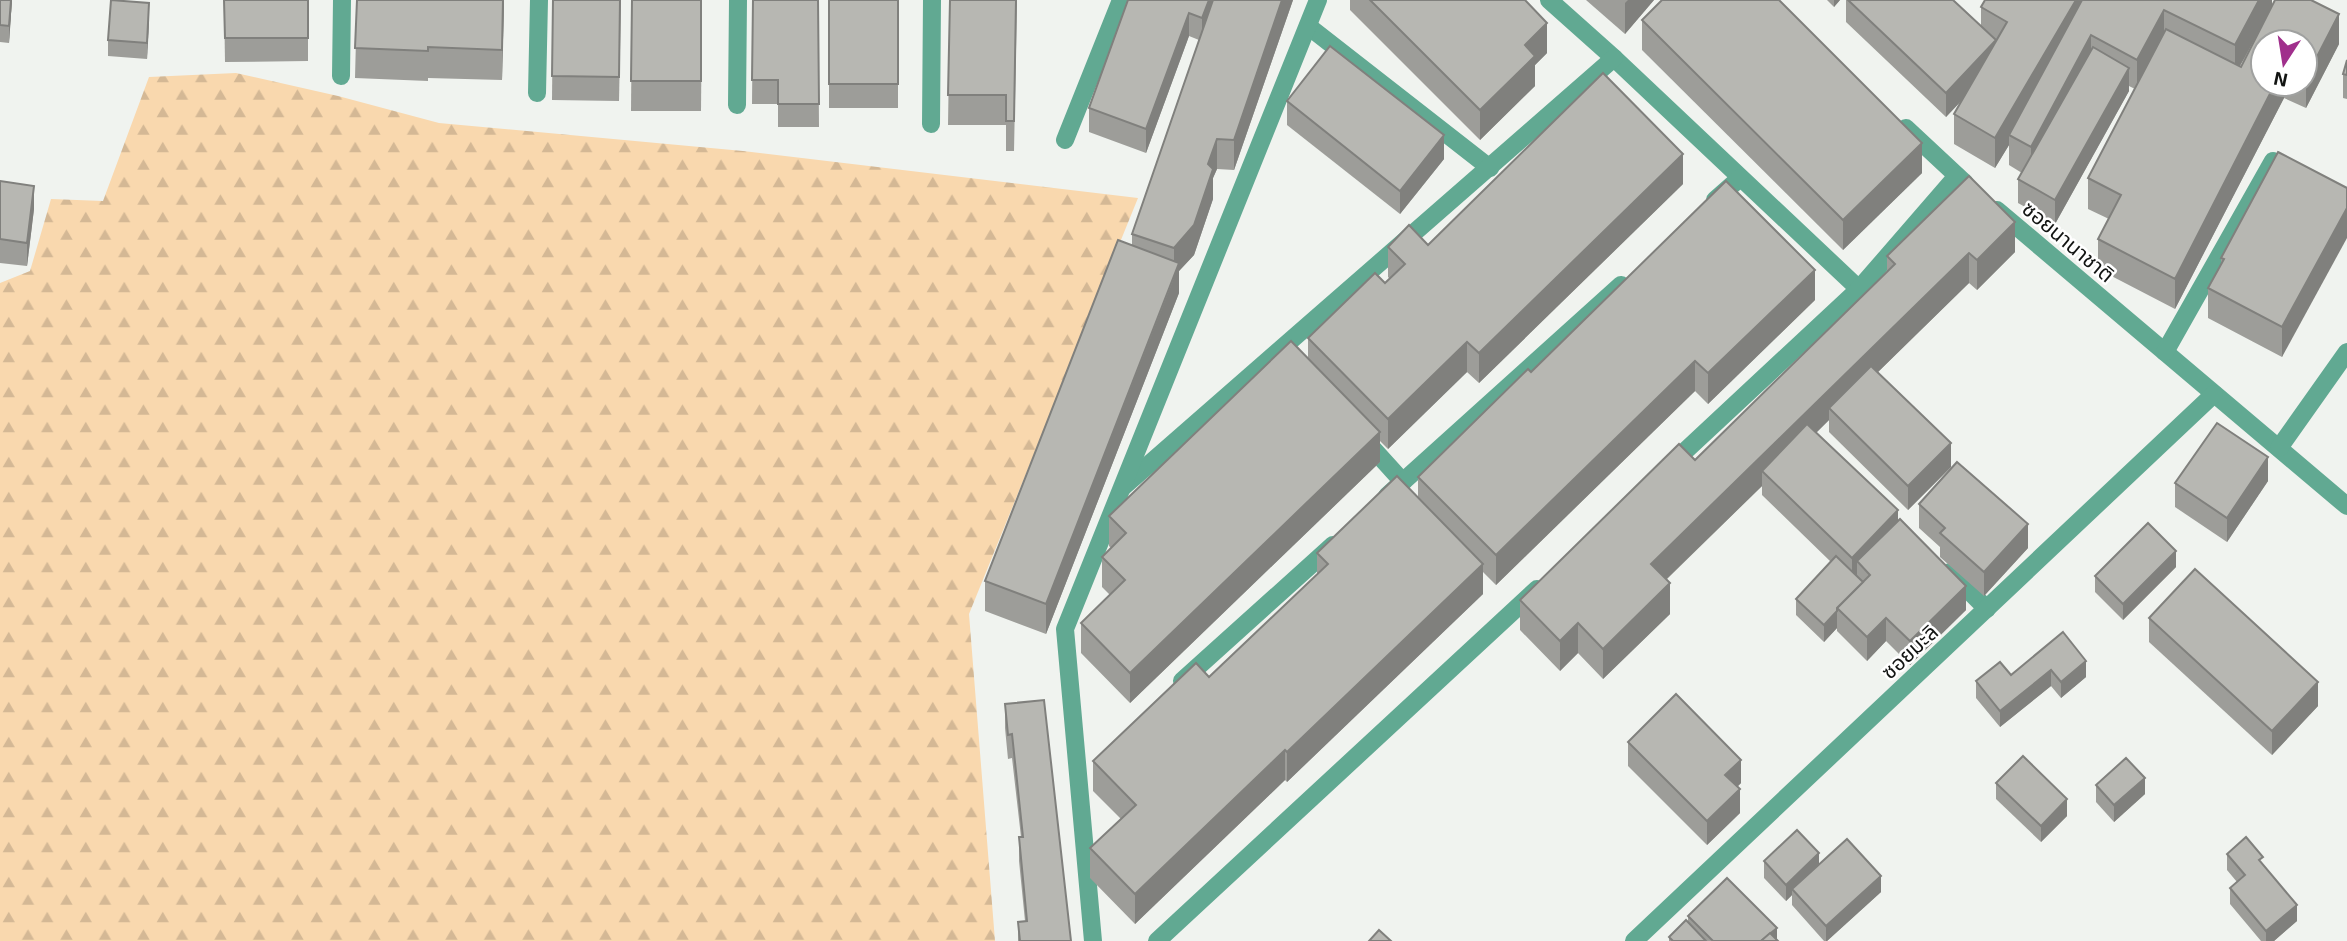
<svg xmlns="http://www.w3.org/2000/svg" width="2347" height="941" font-family="'Exo 2','Noto Sans Thai',sans-serif">
<style>
.forest{fill:url(#forest-firs)}
.lines{fill:none;stroke-linecap:round;stroke-linejoin:round}
.minor{stroke:#61a992;stroke-width:18}
.wall{fill:#9d9d99;fill-rule:evenodd}
.shaded-wall{fill:#80807d}
.building{fill:#b7b7b2;stroke:#80807d;stroke-width:2}
.labels{text-anchor:middle;dominant-baseline:central;stroke-width:5;stroke-linejoin:round;paint-order:stroke}
.street-label{font-size:21px;fill:#121412;stroke:#fff}
</style>
<defs>
<pattern id="forest-firs" width="22" height="20" patternUnits="userSpaceOnUse" patternTransform="scale(1.75)"><rect width="22" height="20" fill="#f9d8ae"/><path d="M5 1l3.5 6h-7zM16 11l3.5 6h-7z" fill="#d4b895"/></pattern>
</defs>
<rect width="100%" height="100%" fill="#f0f3ef"/>
<polygon class="forest" points="236,73 338,96 439,123 743,151 1138,198 969,614 995,941 0,941 0,283 30,271 51,199 103,201 149,77"/>
<g class="lines">
<g class="minor">
<polyline points="1549,0 1614,58 1859,289"/>
<polyline points="1308,26 1490,168"/>
<polyline points="341,76 342,0"/>
<polyline points="537,93 539,0"/>
<polyline points="737,105 738,0"/>
<polyline points="931,124 932,0"/>
<polyline points="1906,128 1965,183"/>
<polyline points="1065,140 1121,0"/>
<polyline points="1715,200 1740,178"/>
<polyline points="1997,210 2347,506"/>
<polyline points="2165,352 2273,161"/>
<polyline points="1365,440 1403,482"/>
<polyline points="2279,448 2347,352"/>
<polyline points="1668,467 1859,289 1957,176"/>
<polyline points="1123,487 1614,58"/>
<polyline points="1387,496 1621,285"/>
<polyline points="1950,572 1987,609"/>
<polyline points="1182,681 1333,545"/>
<polyline points="1093,941 1065,629 1318,0"/>
<polyline points="1157,941 1537,589"/>
<polyline points="1634,941 2214,394"/>
</g>
</g>
<g class="wall">
<polygon points="0,0 12,0 9,43 0,42"/>
<polygon points="224,0 308,0 308,61 225,62"/>
<polygon points="357,0 504,0 502,80 428,78 428,81 355,78"/>
<polygon points="553,0 621,0 619,101 552,100"/>
<polygon points="632,0 702,0 701,111 631,111"/>
<polygon points="753,0 818,0 819,127 778,127 778,104 752,104"/>
<rect x="829" y="0" width="69" height="108"/>
<polygon points="950,0 1017,0 1014,151 1006,151 1006,125 948,125"/>
<polygon points="1128,0 1293,0 1234,170 1217,169 1213,178 1213,199 1194,255 1179,271 1179,293 1046,634 985,611 985,581 1132,245 1132,234 1199,40 1189,36 1146,153 1089,132 1089,108"/>
<polygon points="1350,0 1525,0 1547,53 1535,65 1535,86 1480,140 1350,10"/>
<polygon points="1586,0 1654,0 1625,34"/>
<polygon points="1827,0 1840,0 1834,7"/>
<path d="M1846,0H1953L1981,26V7L2272,0V6L2339,44L2306,108L2284,98L2175,309L2098,269V239L2109,219L2088,209V178L2135,89L2129,86V91L2055,224L2018,203V179L2022,173L2009,165V145L1995,168L1954,144V114L1963,99L1946,117L1846,22ZM2266,18L2241,67H2239L2244,59ZM2305,42V84H2263Z"/>
<polygon points="149,19 147,59 108,56 108,40"/>
<polygon points="1642,20 1922,173 1843,250 1642,50"/>
<polygon points="2347,60 2347,99 2343,98 2343,74"/>
<polygon points="1287,101 1444,159 1400,214 1287,125"/>
<polygon points="1969,176 2015,252 1977,290 1969,283 1878,372 1951,467 1908,510 1829,432 1829,420 1816,433 1898,521 1966,610 1910,665 1886,641 1867,661 1837,631 1837,628 1824,642 1796,615 1796,599 1831,562 1762,495 1762,486 1666,580 1670,614 1603,679 1578,653 1560,671 1520,630 1520,600 1695,460 1887,272 1887,256"/>
<polygon points="0,181 34,209 27,266 0,263"/>
<polygon points="1683,184 1479,383 1467,372 1388,449 1380,441 1380,462 1130,703 1081,653 1081,623 1110,595 1102,587 1102,557 1111,548 1109,546 1109,516 1308,358 1308,338 1385,283 1390,279 1388,277 1388,247 1428,245"/>
<polygon points="2347,188 2282,357 2208,318 2208,288 2221,264 2221,258"/>
<polygon points="1815,300 1708,404 1695,391 1496,585 1483,572 1483,594 1287,782 1285,780 1135,924 1090,878 1090,848 1121,819 1093,791 1093,761 1209,677 1317,574 1317,553 1418,498 1418,477 1531,372"/>
<polygon points="2268,481 2227,542 2175,507 2175,483"/>
<polygon points="1919,504 2028,548 1984,596 1940,557 1940,547 1919,528"/>
<polygon points="2176,567 2123,620 2095,592 2095,576"/>
<polygon points="2149,618 2318,706 2272,755 2149,642"/>
<polygon points="2063,632 2086,677 2061,698 2051,686 2000,727 1976,698 1976,681 2011,675"/>
<polygon points="1005,704 1071,941 1018,941 1018,922 1025,921 1019,861 1019,837 1021,837 1012,758 1008,759 1005,728"/>
<polygon points="1628,742 1741,783 1737,787 1740,813 1707,845 1628,766"/>
<polygon points="1996,783 2067,816 2041,842 1996,799"/>
<polygon points="2096,785 2145,794 2114,822 2096,802"/>
<polygon points="2227,854 2263,865 2297,921 2274,941 2261,941 2230,904 2230,888 2237,882 2227,870"/>
<polygon points="1764,861 1819,864 1881,892 1827,941 1824,941 1792,905 1792,895 1786,901 1764,878"/>
<polygon points="1688,916 1777,939 1778,941 1669,941 1669,937 1688,923"/>
</g>
<g class="shaded-wall">
<polygon points="11,0 12,0 9,43 9,26"/>
<polygon points="503,0 504,0 502,80 502,50"/>
<polygon points="1209,0 1215,0 1202,41 1202,18"/>
<polygon points="1282,0 1293,0 1234,170 1234,140"/>
<polygon points="1628,0 1654,0 1625,34 1625,3"/>
<polygon points="1834,0 1840,0 1834,7"/>
<polygon points="2076,0 2094,0 2009,135 2009,145 1995,168 1995,138"/>
<polygon points="2259,0 2272,0 2272,7 2235,75 2235,45"/>
<polygon points="149,3 149,19 147,59 147,43"/>
<polygon points="2164,10 2164,40 2137,90 2137,60"/>
<polygon points="1189,13 1189,36 1146,153 1146,129"/>
<polygon points="2339,14 2339,44 2306,108 2306,78"/>
<polygon points="1547,23 1547,53 1535,65 1535,86 1480,140 1480,110 1525,45"/>
<polygon points="2091,35 2091,66 2031,177 2031,147"/>
<polygon points="1996,40 1996,64 1946,117 1946,93"/>
<polygon points="2129,68 2129,91 2055,224 2055,200"/>
<polygon points="2275,84 2284,84 2284,98 2175,309 2175,279"/>
<polygon points="1444,135 1444,159 1400,214 1400,191"/>
<polygon points="1217,139 1217,169 1213,178 1213,199 1194,255 1179,271 1179,293 1046,634 1046,604 1174,278 1174,248"/>
<polygon points="1922,143 1922,173 1843,250 1843,220"/>
<polygon points="1683,154 1683,184 1479,383 1479,353"/>
<polygon points="34,186 34,209 27,266 27,243"/>
<polygon points="2347,208 2347,238 2282,357 2282,327"/>
<polygon points="2015,222 2015,252 1977,290 1977,260"/>
<polygon points="1969,253 1969,283 1835,414 1829,408 1829,420 1769,479 1762,471 1762,486 1651,594 1651,564"/>
<polygon points="1815,270 1815,300 1708,404 1708,373"/>
<polygon points="1467,342 1467,372 1388,449 1388,419"/>
<polygon points="1695,361 1695,391 1496,585 1496,555"/>
<polygon points="1380,432 1380,462 1130,703 1130,673"/>
<polygon points="1951,443 1951,467 1908,510 1908,486"/>
<polygon points="2268,457 2268,481 2227,542 2227,518"/>
<polygon points="1898,510 1898,534 1857,561 1857,576 1852,581 1852,558"/>
<polygon points="2028,524 2028,548 1984,596 1984,572"/>
<polygon points="2176,551 2176,567 2123,620 2123,604"/>
<polygon points="1483,564 1483,594 1287,782 1287,752"/>
<polygon points="1670,583 1670,614 1603,679 1603,649"/>
<polygon points="1966,586 1966,610 1910,665 1910,641"/>
<polygon points="1837,611 1837,628 1824,642 1824,625"/>
<polygon points="1886,618 1886,641 1867,661 1867,637"/>
<polygon points="1578,623 1578,653 1560,671 1560,641"/>
<polygon points="2086,661 2086,677 2061,698 2061,682"/>
<polygon points="2051,670 2051,686 2000,727 2000,711"/>
<polygon points="2318,682 2318,706 2272,755 2272,731"/>
<polygon points="1285,750 1285,780 1135,924 1135,894"/>
<polygon points="1741,760 1741,783 1725,799 1725,775"/>
<polygon points="2145,778 2145,794 2114,822 2114,805"/>
<polygon points="1740,789 1740,813 1707,845 1707,821"/>
<polygon points="2067,799 2067,816 2041,842 2041,826"/>
<polygon points="1819,853 1819,870 1792,889 1792,895 1786,901 1786,885"/>
<polygon points="1881,876 1881,892 1827,941 1826,941 1826,926"/>
<polygon points="2297,905 2297,921 2274,941 2266,941 2266,931"/>
<polygon points="1777,928 1777,941 1763,941"/>
</g>
<g class="building">
<polygon points="0,0 11,0 9,26 0,25"/>
<polygon points="111,0 149,3 147,43 108,40"/>
<polygon points="224,0 308,0 308,38 225,38"/>
<polygon points="357,0 503,0 502,50 428,47 428,51 355,48"/>
<polygon points="553,0 620,0 619,77 552,76"/>
<polygon points="632,0 701,0 701,81 631,81"/>
<polygon points="753,0 818,0 819,104 778,104 778,80 752,80"/>
<rect x="829" y="0" width="69" height="84"/>
<polygon points="950,0 1016,0 1014,121 1006,121 1006,95 948,95"/>
<polygon points="1128,0 1209,0 1202,18 1189,13 1146,129 1089,108"/>
<polygon points="1213,0 1282,0 1234,140 1217,139 1208,164 1213,169 1194,225 1174,248 1132,234"/>
<polygon points="1370,0 1525,0 1547,23 1525,45 1535,56 1480,110"/>
<polygon points="1662,0 1779,0 1922,143 1843,220 1642,20"/>
<polygon points="1848,0 1953,0 1996,40 1946,93"/>
<polygon points="1985,0 2076,0 1995,138 1954,114 2007,22 1981,7"/>
<polygon points="2082,0 2259,0 2235,45 2164,10 2137,60 2091,35 2031,147 2009,135"/>
<polygon points="2275,0 2311,0 2339,14 2306,78 2305,42 2263,42 2263,84 2275,84 2175,279 2098,239 2121,195 2088,178 2166,29 2241,67"/>
<polygon points="1330,46 1444,135 1400,191 1287,101"/>
<polygon points="2093,47 2129,68 2055,200 2018,179"/>
<polygon points="2347,60 2347,75 2343,74"/>
<polygon points="1603,73 1683,154 1479,353 1467,342 1388,419 1308,338 1375,273 1385,283 1405,264 1388,247 1409,225 1428,245"/>
<polygon points="2278,152 2347,188 2347,208 2282,327 2208,288 2224,259 2221,258"/>
<polygon points="1969,176 2015,222 1977,260 1969,253 1651,564 1670,583 1603,649 1578,623 1560,641 1520,600 1679,444 1695,460 1895,264 1887,256"/>
<polygon points="0,181 34,186 27,243 0,239"/>
<polygon points="1726,181 1815,270 1708,373 1695,361 1496,555 1418,477 1528,369 1531,372"/>
<polygon points="1118,240 1179,263 1046,604 985,581"/>
<polygon points="1291,341 1380,432 1130,673 1081,623 1125,580 1102,557 1126,533 1109,516"/>
<polygon points="1871,366 1951,443 1908,486 1829,408"/>
<polygon points="2217,423 2268,457 2227,518 2175,483"/>
<polygon points="1807,424 1898,510 1852,558 1762,471"/>
<polygon points="1957,462 2028,524 1984,572 1940,533 1945,528 1919,504"/>
<polygon points="1397,476 1483,564 1287,752 1285,750 1135,894 1090,848 1136,805 1093,761 1196,663 1209,677 1328,564 1317,553"/>
<polygon points="1900,519 1966,586 1910,641 1886,618 1867,637 1837,608 1870,575 1857,561"/>
<polygon points="2148,523 2176,551 2123,604 2095,576"/>
<polygon points="1836,556 1863,582 1837,608 1837,611 1824,625 1796,599"/>
<polygon points="2195,569 2318,682 2272,731 2149,618"/>
<polygon points="2063,632 2086,661 2061,682 2051,670 2000,711 1976,681 2000,662 2011,675"/>
<polygon points="1676,694 1741,760 1725,775 1740,789 1707,821 1628,742"/>
<polygon points="1044,700 1071,941 1020,941 1018,922 1027,921 1019,837 1023,837 1012,734 1008,735 1005,704"/>
<polygon points="2023,756 2067,799 2041,826 1996,783"/>
<polygon points="2126,758 2145,778 2114,805 2096,785"/>
<polygon points="1797,830 1819,853 1786,885 1764,861"/>
<polygon points="2246,837 2263,857 2259,860 2297,905 2266,931 2230,888 2245,875 2227,854"/>
<polygon points="1847,839 1881,876 1826,926 1792,889"/>
<polygon points="1727,878 1777,928 1761,941 1713,941 1688,916"/>
<polygon points="1686,920 1706,941 1673,941 1669,937"/>
<polygon points="1379,930 1391,941 1369,941"/>
<polygon points="1770,933 1778,941 1761,941"/>
</g>
<g class="labels">
<g class="street-label">
<text transform="translate(2069 241) rotate(40)">ซอยนานาชาติ</text>
<text transform="translate(1909 651) rotate(-43)">ซอยมะลิ</text>
</g>
</g>
<g transform="translate(2284 63) rotate(192)"><circle r="33" fill="#ffffff" stroke="#a0a1a0" stroke-width="2"/>
<path d="M0-5L12 26L0 18L-12 26Z" fill="#a02f8c"/>
<text y="-10" font-size="19" font-weight="bold" text-anchor="middle" fill="#121412">N</text>
</g>
</svg>
